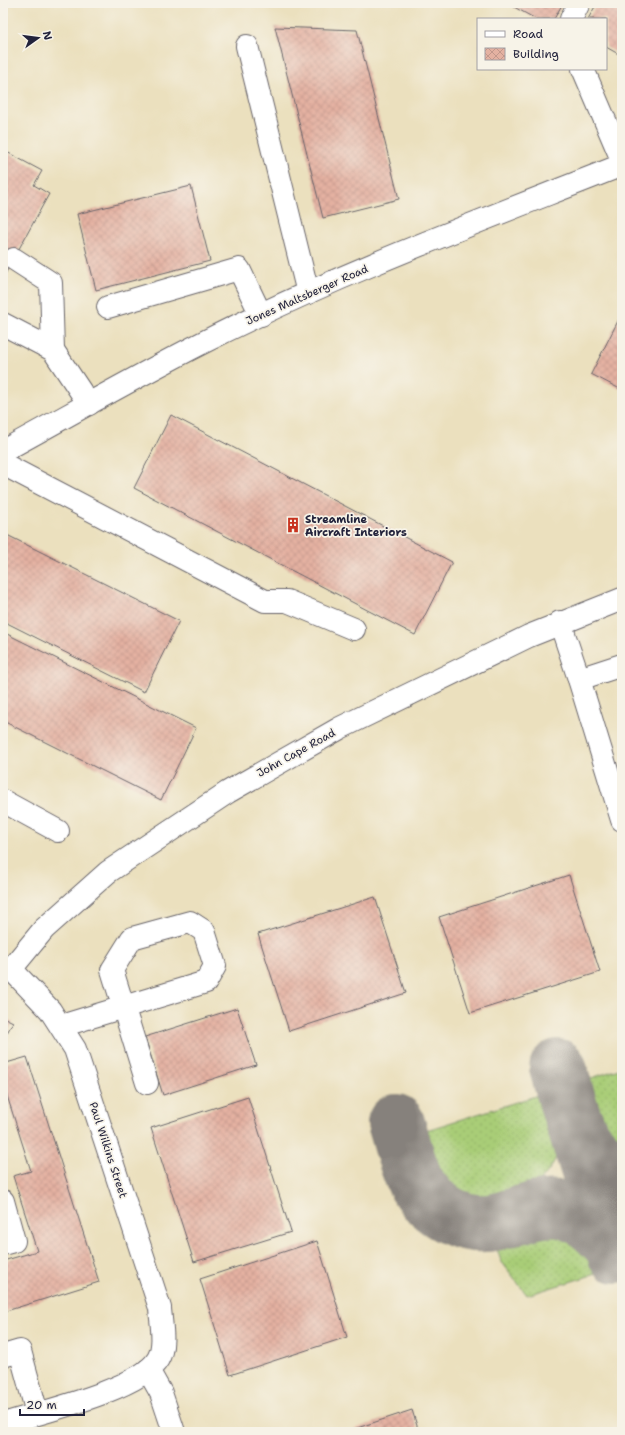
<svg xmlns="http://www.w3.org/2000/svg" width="625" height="1435" font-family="'Shantell Sans',sans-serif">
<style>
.grass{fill:url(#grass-dots);stroke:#667859}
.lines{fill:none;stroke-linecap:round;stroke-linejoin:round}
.taxiway{stroke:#86817c;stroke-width:58}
.building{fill:url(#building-cross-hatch)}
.minor-casing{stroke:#686469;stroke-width:24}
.minor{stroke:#fff;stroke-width:22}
.labels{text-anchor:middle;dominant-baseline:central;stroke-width:3.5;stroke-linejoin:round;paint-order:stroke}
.street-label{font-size:11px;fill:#22223b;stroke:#f7f3e8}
.poi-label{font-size:11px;font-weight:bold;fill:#22223b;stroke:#f7f3e8;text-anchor:start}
</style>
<defs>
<pattern id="grass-dots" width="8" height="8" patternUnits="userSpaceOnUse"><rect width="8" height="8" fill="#a9cd77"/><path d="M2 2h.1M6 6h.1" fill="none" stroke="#91b068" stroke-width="1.8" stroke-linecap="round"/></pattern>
<pattern id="building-cross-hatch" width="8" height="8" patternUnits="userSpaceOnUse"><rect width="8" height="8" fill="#e4b1a1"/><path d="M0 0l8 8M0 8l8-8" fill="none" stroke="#c3988c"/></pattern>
</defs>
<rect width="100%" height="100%" fill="#f7f3e8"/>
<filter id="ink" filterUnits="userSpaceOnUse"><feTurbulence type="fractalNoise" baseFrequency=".025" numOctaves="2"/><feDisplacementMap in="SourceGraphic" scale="8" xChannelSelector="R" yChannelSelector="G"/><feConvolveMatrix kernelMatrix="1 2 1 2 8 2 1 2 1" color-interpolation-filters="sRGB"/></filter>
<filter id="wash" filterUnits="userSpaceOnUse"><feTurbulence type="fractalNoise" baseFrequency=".012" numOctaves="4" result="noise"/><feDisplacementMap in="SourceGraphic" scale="16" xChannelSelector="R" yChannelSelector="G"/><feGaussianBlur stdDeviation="0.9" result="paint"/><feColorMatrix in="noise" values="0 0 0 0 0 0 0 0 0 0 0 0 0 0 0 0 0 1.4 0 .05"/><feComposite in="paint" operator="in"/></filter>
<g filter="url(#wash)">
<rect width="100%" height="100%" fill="#ebe0be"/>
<g class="grass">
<path d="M622,1068V1148C593,1131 592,1111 582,1081Z"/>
<path d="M545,1093C551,1111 561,1130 558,1149C550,1195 476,1219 442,1189C429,1177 423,1149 420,1132Z"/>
<path d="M551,1227C581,1234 591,1243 602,1272L527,1295L501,1261L495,1243L538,1228Z"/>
</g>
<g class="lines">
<g class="taxiway">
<path d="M558,1068C567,1096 572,1134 596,1154"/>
<polyline points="574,1121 616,1254"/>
<path d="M396,1123C402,1142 407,1165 416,1183C431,1211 463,1228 495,1222C517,1217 536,1206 560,1209C583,1213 598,1229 614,1246"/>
</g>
</g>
<g id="blocks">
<g class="building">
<polygon points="516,3 563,3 554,19 536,19 514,7"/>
<polygon points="597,3 622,3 622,56 606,47 606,19 588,19"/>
<polygon points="275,27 357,30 399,199 323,218"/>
<polygon points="3,150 42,171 34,185 49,194 3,278"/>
<polygon points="191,186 210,261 96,290 77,214"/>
<polygon points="619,319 622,321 622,384 620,389 591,374"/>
<polygon points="171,415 452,562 415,635 134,488"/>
<polygon points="3,533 179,621 144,692 3,621"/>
<polygon points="3,632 196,728 161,800 3,721"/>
<polygon points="569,875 600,972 470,1013 439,917"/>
<polygon points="375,897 406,993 289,1031 258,934"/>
<polygon points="237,1008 256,1065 163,1095 145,1037"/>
<polygon points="3,1017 13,1022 3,1040"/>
<polygon points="27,1057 99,1282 3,1312 3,1261 37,1251 13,1176 31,1171 3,1083 3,1064"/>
<polygon points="248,1097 291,1232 194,1262 151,1128"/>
<polygon points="317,1241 347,1337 230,1375 200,1279"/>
<polygon points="412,1410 419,1432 345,1432"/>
</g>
</g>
</g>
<g filter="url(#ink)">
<use href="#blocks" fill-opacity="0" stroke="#686469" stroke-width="1"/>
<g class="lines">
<defs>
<g id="minor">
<polyline points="571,19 579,3"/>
<polyline points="247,46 308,293"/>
<polyline points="583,69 622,160"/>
<polyline points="14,259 51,283 53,350"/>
<polyline points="108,307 239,269 261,315"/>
<polyline points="3,324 53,350 89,404"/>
<path d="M3,451C69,415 135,377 202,343C337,274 481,221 622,165"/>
<polyline points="3,464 265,601 287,601 354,629"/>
<polyline points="560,622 579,679 622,665"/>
<polyline points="579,679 622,820"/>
<polyline points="3,801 58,831"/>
<path d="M3,966L11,969L50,1010L75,1049L160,1308C161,1324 166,1345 158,1359C141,1389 38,1413 3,1424"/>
<polyline points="11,969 44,929 108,872 228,792 340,728 529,636 622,599"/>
<polyline points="61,1026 206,982 215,966 204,931 190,922 132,938 112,970 147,1083"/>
<polyline points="3,1201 14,1241 3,1244"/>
<polyline points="3,1356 20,1351 37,1413"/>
<polyline points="148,1370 161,1393 174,1432"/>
</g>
</defs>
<use href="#minor" class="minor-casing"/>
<use href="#minor" class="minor"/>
</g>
</g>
<defs>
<symbol id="building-bare" viewBox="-9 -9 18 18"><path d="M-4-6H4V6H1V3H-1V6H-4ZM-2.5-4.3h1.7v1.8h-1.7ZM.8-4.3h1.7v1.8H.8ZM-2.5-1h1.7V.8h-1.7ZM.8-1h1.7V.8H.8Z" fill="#c8321e" stroke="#f7f3e8" stroke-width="2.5" paint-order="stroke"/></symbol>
</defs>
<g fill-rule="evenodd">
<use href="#building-bare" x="282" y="514" width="22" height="22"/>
</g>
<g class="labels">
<g class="street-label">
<text transform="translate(307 295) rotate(-24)">Jones Maltsberger Road</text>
<text transform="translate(296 753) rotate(-29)">John Cape Road</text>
<text transform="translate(108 1150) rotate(72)">Paul Wilkins Street</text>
</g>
<g class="poi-label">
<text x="305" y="519">Streamline<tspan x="305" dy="13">Aircraft Interiors</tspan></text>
</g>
</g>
<rect width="625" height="1435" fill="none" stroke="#f7f3e8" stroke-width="16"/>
<rect x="477" y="18" width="130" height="52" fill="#f7f3e8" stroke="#a29fa3"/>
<rect x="485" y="31" width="20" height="6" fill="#ffffff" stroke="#a29fa3"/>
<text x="513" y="38" font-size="12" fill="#22223b">Road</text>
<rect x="485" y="48" width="20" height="12" fill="url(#building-cross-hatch)" stroke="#a29fa3"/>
<text x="513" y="58" font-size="12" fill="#22223b">Building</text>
<g transform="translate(38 38) rotate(76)" stroke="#f7f3e8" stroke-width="3" paint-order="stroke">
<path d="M0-3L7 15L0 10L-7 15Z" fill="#22223b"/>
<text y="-6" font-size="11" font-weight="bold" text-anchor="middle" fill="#22223b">N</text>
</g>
<path d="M20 1409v6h64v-6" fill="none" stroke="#22223b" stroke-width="2"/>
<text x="26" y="1409" font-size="12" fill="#22223b" stroke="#f7f3e8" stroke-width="3" paint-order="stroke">20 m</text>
</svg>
